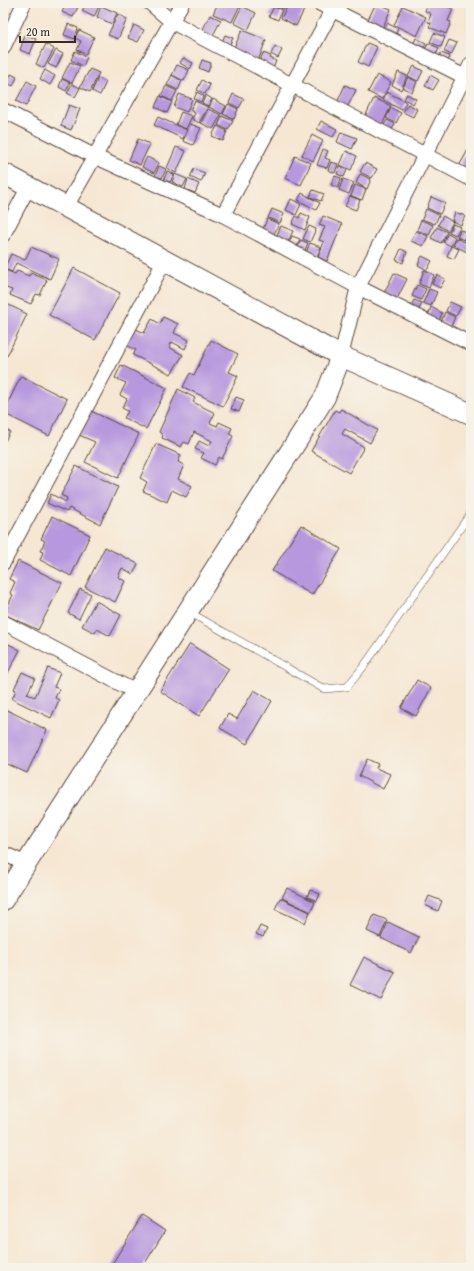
<svg xmlns="http://www.w3.org/2000/svg" width="474" height="1271" font-family="'Gentium Book Plus',serif">
<style>
.building{fill:#b798de}
.lines{fill:none;stroke-linecap:round;stroke-linejoin:round}
.lane-casing{stroke:#574639;stroke-width:8}
.street-casing{stroke:#574639;stroke-width:16}
.secondary-casing{stroke:#574639;stroke-width:22}
.lane{stroke:#fff;stroke-width:7}
.street{stroke:#fff;stroke-width:14}
.secondary{stroke:#fff;stroke-width:20}
</style>
<rect width="100%" height="100%" fill="#f7f3e8"/>
<filter id="ink" filterUnits="userSpaceOnUse"><feTurbulence type="fractalNoise" baseFrequency=".025" numOctaves="2"/><feDisplacementMap in="SourceGraphic" scale="8" xChannelSelector="R" yChannelSelector="G"/><feConvolveMatrix kernelMatrix="1 2 1 2 8 2 1 2 1" color-interpolation-filters="sRGB"/></filter>
<filter id="wash" filterUnits="userSpaceOnUse"><feTurbulence type="fractalNoise" baseFrequency=".012" numOctaves="4" result="noise"/><feDisplacementMap in="SourceGraphic" scale="16" xChannelSelector="R" yChannelSelector="G"/><feGaussianBlur stdDeviation="0.9" result="paint"/><feColorMatrix in="noise" values="0 0 0 0 0 0 0 0 0 0 0 0 0 0 0 0 0 1.4 0 .05"/><feComposite in="paint" operator="in"/></filter>
<g filter="url(#wash)">
<rect width="100%" height="100%" fill="#f6e7d3"/>
<g id="blocks">
<g class="building">
<polygon points="67,3 80,3 73,17 62,12"/>
<polygon points="86,3 100,4 94,17 82,11"/>
<polygon points="218,3 241,3 232,22 213,14"/>
<polygon points="276,3 286,3 283,9 275,6"/>
<polygon points="289,3 304,10 296,26 281,18"/>
<polygon points="376,3 391,9 381,31 366,24"/>
<polygon points="428,3 438,3 453,9 448,21 451,22 446,34 429,27 431,23 428,22 431,14 425,11"/>
<polygon points="101,6 117,13 112,24 97,17"/>
<polygon points="242,6 256,13 248,30 234,23"/>
<polygon points="403,6 426,17 417,36 394,25"/>
<polygon points="274,7 282,10 278,20 269,16"/>
<polygon points="118,14 127,19 118,39 108,35"/>
<polygon points="210,15 221,20 211,39 201,33"/>
<polygon points="387,23 398,29 393,39 382,33"/>
<polygon points="68,24 78,28 75,39 64,35"/>
<polygon points="134,25 144,30 138,42 128,38"/>
<polygon points="79,30 94,37 86,54 77,50 81,41 75,38"/>
<polygon points="242,30 266,40 258,61 233,50"/>
<polygon points="434,33 445,37 441,47 430,42"/>
<polygon points="25,35 36,39 30,54 20,50"/>
<polygon points="225,35 233,38 228,48 221,44"/>
<polygon points="416,38 426,43 422,52 412,47"/>
<polygon points="449,40 457,43 451,55 444,51"/>
<polygon points="367,43 377,47 368,67 358,62"/>
<polygon points="428,43 439,48 435,57 424,52"/>
<polygon points="46,44 54,49 44,68 36,64"/>
<polygon points="275,46 282,50 278,58 271,54"/>
<polygon points="56,50 63,54 56,68 48,64"/>
<polygon points="75,51 87,57 83,66 71,60"/>
<polygon points="263,53 271,56 270,58 276,61 272,71 258,66"/>
<polygon points="441,53 450,56 446,65 437,61"/>
<polygon points="183,58 193,63 190,69 180,63"/>
<polygon points="202,60 211,63 208,72 199,68"/>
<polygon points="70,62 80,66 72,83 62,78"/>
<polygon points="177,65 189,70 184,81 172,75"/>
<polygon points="414,66 423,71 418,81 408,76"/>
<polygon points="90,69 99,73 90,92 80,87"/>
<polygon points="45,70 55,76 50,85 40,79"/>
<polygon points="398,72 407,76 401,90 392,85"/>
<polygon points="11,74 17,77 13,86 7,83"/>
<polygon points="172,75 182,81 178,90 167,85"/>
<polygon points="377,75 391,82 382,99 368,92"/>
<polygon points="430,75 439,80 433,90 425,86"/>
<polygon points="408,77 417,82 412,92 403,88"/>
<polygon points="98,78 106,82 100,95 92,91"/>
<polygon points="62,79 70,83 66,91 59,87"/>
<polygon points="202,80 210,85 205,94 197,90"/>
<polygon points="27,81 36,86 26,106 16,101"/>
<polygon points="72,84 80,88 75,97 67,93"/>
<polygon points="345,85 356,90 346,110 336,105"/>
<polygon points="166,86 177,91 172,101 161,96"/>
<polygon points="197,92 204,96 201,102 194,99"/>
<polygon points="387,92 406,102 402,110 383,100"/>
<polygon points="179,94 192,99 187,112 174,107"/>
<polygon points="233,94 244,99 239,108 229,103"/>
<polygon points="407,94 416,99 413,104 404,99"/>
<polygon points="206,95 212,99 208,106 202,103"/>
<polygon points="160,96 172,102 167,113 155,107"/>
<polygon points="374,98 391,106 380,129 363,121"/>
<polygon points="213,99 226,106 222,114 209,107"/>
<polygon points="195,101 208,107 199,123 192,119 195,113 190,110"/>
<polygon points="228,104 238,109 234,119 223,114"/>
<polygon points="408,104 417,109 413,117 403,112"/>
<polygon points="69,105 80,109 71,130 61,126"/>
<polygon points="391,108 401,113 396,123 386,118"/>
<polygon points="208,109 221,115 213,129 201,123"/>
<polygon points="181,112 192,116 186,129 176,125"/>
<polygon points="222,116 233,121 228,130 218,125"/>
<polygon points="158,117 187,130 183,139 154,125"/>
<polygon points="387,120 395,124 390,133 381,129"/>
<polygon points="321,121 337,129 333,137 317,129"/>
<polygon points="190,124 201,128 193,145 183,141"/>
<polygon points="217,126 227,131 223,141 212,136"/>
<polygon points="341,132 357,138 352,149 337,142"/>
<polygon points="312,135 323,141 313,161 302,155"/>
<polygon points="138,139 150,144 140,165 129,160"/>
<polygon points="176,147 186,151 176,173 167,168"/>
<polygon points="323,149 328,151 325,158 330,160 327,168 317,165"/>
<polygon points="468,150 471,151 471,165 467,173 458,168"/>
<polygon points="346,151 357,156 351,170 340,165"/>
<polygon points="295,156 311,163 301,185 285,178"/>
<polygon points="147,157 159,163 154,173 142,167"/>
<polygon points="331,162 338,164 335,173 328,170"/>
<polygon points="365,163 377,169 372,178 360,172"/>
<polygon points="159,166 166,169 162,178 155,176"/>
<polygon points="340,166 347,170 344,177 337,174"/>
<polygon points="194,169 205,173 201,182 190,177"/>
<polygon points="167,171 174,174 170,182 164,180"/>
<polygon points="175,174 187,179 183,187 172,182"/>
<polygon points="360,174 371,179 367,189 356,183"/>
<polygon points="335,176 341,178 338,188 331,185"/>
<polygon points="188,179 199,184 195,193 185,189"/>
<polygon points="343,179 354,183 349,194 339,190"/>
<polygon points="355,185 366,189 362,200 351,196"/>
<polygon points="313,190 324,194 321,201 310,197"/>
<polygon points="302,193 320,203 316,210 298,200"/>
<polygon points="350,196 360,200 356,210 345,206"/>
<polygon points="431,197 445,203 440,214 427,208"/>
<polygon points="291,199 301,204 296,215 286,210"/>
<polygon points="272,209 284,214 280,223 268,218"/>
<polygon points="426,209 439,215 435,224 422,219"/>
<polygon points="455,212 465,216 461,225 452,221"/>
<polygon points="301,213 310,217 305,230 292,224 296,216 299,218"/>
<polygon points="323,216 342,224 327,261 318,257 324,242 319,240 325,227 319,225"/>
<polygon points="443,216 453,222 448,231 438,225"/>
<polygon points="267,219 279,224 274,234 263,229"/>
<polygon points="421,220 433,225 429,235 417,230"/>
<polygon points="453,224 460,227 456,235 449,232"/>
<polygon points="281,226 293,231 288,242 276,237"/>
<polygon points="309,226 316,229 310,242 303,239"/>
<polygon points="437,227 447,232 441,243 431,238"/>
<polygon points="471,228 471,243 465,240"/>
<polygon points="460,230 467,232 464,240 457,237"/>
<polygon points="416,231 428,236 423,246 411,241"/>
<polygon points="448,233 455,237 451,246 443,242"/>
<polygon points="292,236 300,239 296,248 288,245"/>
<polygon points="456,238 471,245 471,254 453,245"/>
<polygon points="301,240 308,243 304,252 297,249"/>
<polygon points="310,243 321,247 317,257 306,252"/>
<polygon points="451,246 459,249 454,259 447,256"/>
<polygon points="31,247 59,259 50,279 16,263 12,272 4,269 11,254 25,260"/>
<polygon points="401,249 407,252 403,263 396,260"/>
<polygon points="422,256 432,261 427,270 418,265"/>
<polygon points="74,268 120,293 95,340 49,315"/>
<polygon points="3,269 15,274 17,271 29,276 31,273 47,280 40,295 36,294 31,304 10,295 12,290 3,287"/>
<polygon points="424,270 434,275 429,288 419,284"/>
<polygon points="394,273 407,279 397,299 384,293"/>
<polygon points="437,275 445,279 440,288 432,284"/>
<polygon points="417,285 426,289 421,300 412,296"/>
<polygon points="429,289 437,292 431,306 423,303"/>
<polygon points="414,300 422,303 418,312 410,308"/>
<polygon points="3,302 27,314 7,356 3,354"/>
<polygon points="450,302 461,307 456,316 446,311"/>
<polygon points="431,307 442,313 439,321 428,316"/>
<polygon points="445,312 455,317 451,326 441,322"/>
<polygon points="163,317 178,324 174,333 189,340 185,349 172,342 169,347 183,355 171,374 133,355 136,350 126,345 134,328 144,333 152,319 160,324"/>
<polygon points="211,340 238,354 229,372 238,376 223,406 183,387 190,373 194,375"/>
<polygon points="121,365 167,388 146,429 124,418 128,411 122,408 127,399 120,395 126,383 115,378"/>
<polygon points="21,376 67,399 49,436 3,413"/>
<polygon points="178,389 195,398 193,402 215,413 210,423 217,426 219,422 232,428 229,434 233,436 222,459 219,457 215,465 201,458 204,453 195,449 199,441 209,446 212,441 194,432 189,444 184,442 181,447 162,438 163,435 159,432"/>
<polygon points="236,397 244,400 239,412 231,409"/>
<polygon points="341,409 377,430 370,443 345,429 342,434 364,447 349,473 311,451 335,410 339,412"/>
<polygon points="91,411 139,434 118,478 85,462 95,442 79,435"/>
<polygon points="3,428 10,432 5,441 3,440"/>
<polygon points="156,444 181,455 178,462 184,465 178,479 192,486 186,497 172,490 167,502 143,491 147,482 140,478"/>
<polygon points="76,466 118,487 100,524 69,508 67,512 47,503 51,494 66,502 67,498 61,495"/>
<polygon points="52,516 90,535 71,576 40,560 43,552 40,551 45,541 41,539"/>
<polygon points="301,525 341,549 312,595 272,571"/>
<polygon points="105,547 138,564 133,574 122,568 118,577 125,581 115,602 85,587"/>
<polygon points="18,561 62,583 38,630 4,614 13,595 10,593 15,582 9,579"/>
<polygon points="80,589 91,594 79,619 68,613"/>
<polygon points="96,601 121,615 110,636 97,629 95,633 82,626"/>
<polygon points="3,641 20,650 3,682"/>
<polygon points="190,644 229,669 199,716 160,691"/>
<polygon points="48,668 60,673 54,687 59,689 55,698 59,700 51,718 12,699 16,690 14,689 22,672 35,678 27,694 35,697"/>
<polygon points="417,680 431,688 416,716 401,708"/>
<polygon points="254,690 272,701 247,744 220,728 228,714 237,719"/>
<polygon points="5,709 47,730 27,773 3,762 3,713"/>
<polygon points="367,759 378,764 376,768 390,774 383,789 359,776"/>
<polygon points="287,888 315,902 311,912 282,898"/>
<polygon points="310,890 320,894 317,901 307,897"/>
<polygon points="429,896 442,901 438,911 425,905"/>
<polygon points="280,898 310,912 305,923 275,909"/>
<polygon points="374,915 387,920 380,937 367,931"/>
<polygon points="388,922 419,937 411,953 381,938"/>
<polygon points="260,926 267,929 263,937 256,934"/>
<polygon points="364,957 395,972 381,1000 350,985"/>
<polygon points="142,1216 165,1231 142,1268 113,1268 110,1267"/>
</g>
</g>
</g>
<g filter="url(#ink)">
<use href="#blocks" fill-opacity="0" stroke="#574639" stroke-width="1"/>
<g class="lines">
<defs>
<polyline id="lane" points="189,612 324,689 347,687 364,666 471,513"/>
<g id="street">
<polyline points="150,3 172,22 471,179"/>
<polyline points="319,3 471,80"/>
<polyline points="3,48 24,3"/>
<polyline points="3,110 96,157 223,215 358,287 471,344"/>
<polyline points="66,207 182,3"/>
<polyline points="223,215 336,3"/>
<polyline points="3,235 29,186"/>
<polyline points="341,356 358,287 471,64"/>
<polyline points="3,563 165,260"/>
<polyline points="3,622 136,692"/>
<polyline points="3,853 26,864"/>
</g>
<g id="secondary">
<polyline points="3,173 341,356 471,414"/>
<polyline points="3,900 325,397 341,356"/>
</g>
</defs>
<use href="#lane" class="lane-casing"/>
<use href="#street" class="street-casing"/>
<use href="#secondary" class="secondary-casing"/>
<use href="#lane" class="lane"/>
<use href="#street" class="street"/>
<use href="#secondary" class="secondary"/>
</g>
</g>
<rect width="474" height="1271" fill="none" stroke="#f7f3e8" stroke-width="16"/>
<path d="M20 36v6h55v-6" fill="none" stroke="#3b2a1e" stroke-width="2"/>
<text x="26" y="36" font-size="12" fill="#3b2a1e" stroke="#f7f3e8" stroke-width="3" paint-order="stroke">20 m</text>
</svg>
